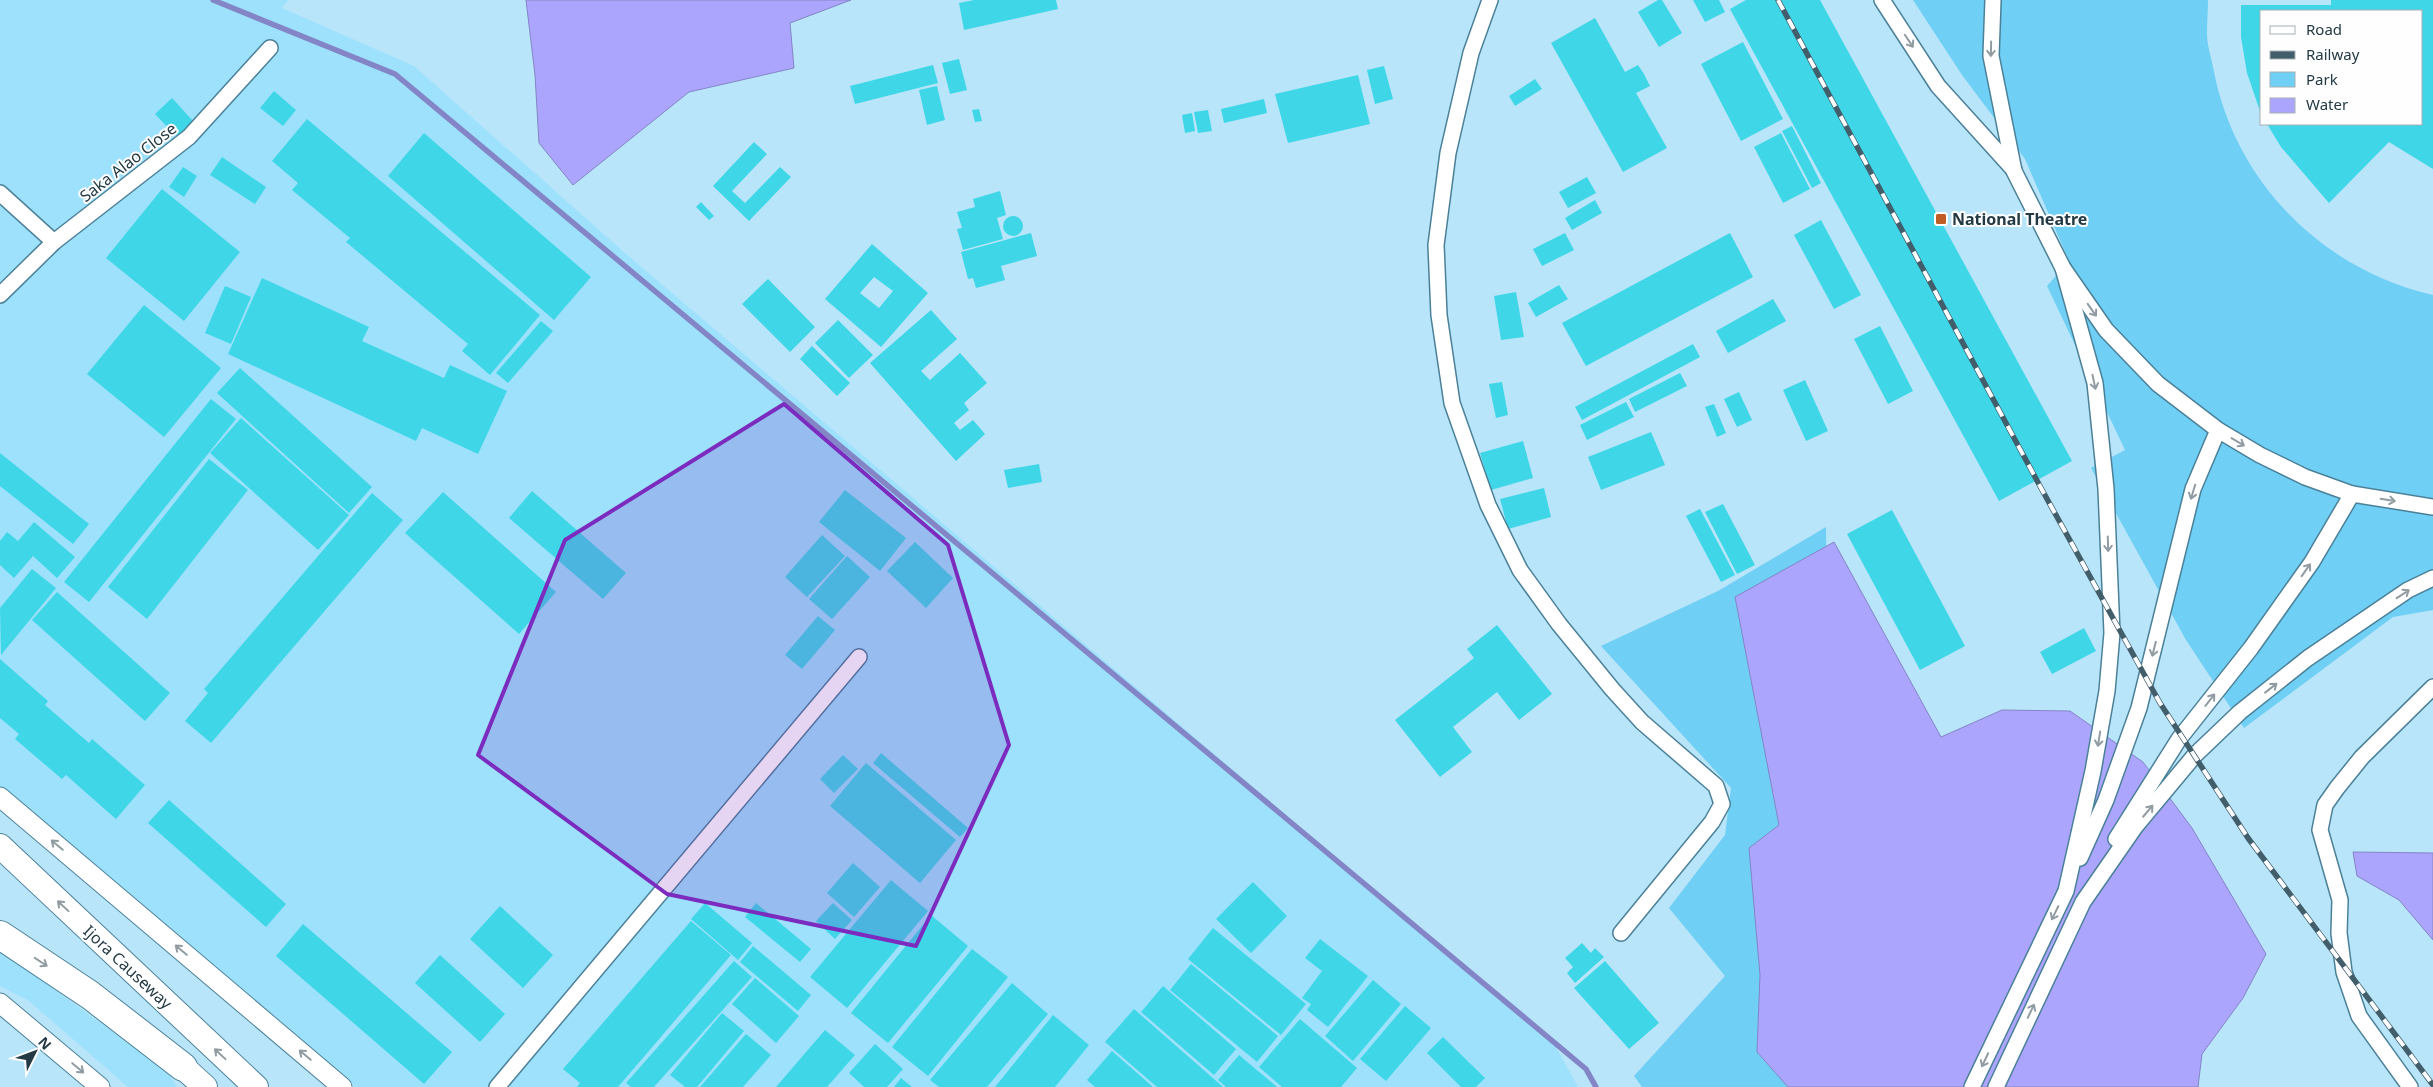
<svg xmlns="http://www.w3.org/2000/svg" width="2433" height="1087" font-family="'Noto Sans',sans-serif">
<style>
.built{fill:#9ee1fd}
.green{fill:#6fcff5}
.water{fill:#aca5fd;stroke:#8385c6}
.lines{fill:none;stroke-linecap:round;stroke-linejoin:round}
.stream{stroke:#8385c6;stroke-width:5.5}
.building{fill:#3fd7e8;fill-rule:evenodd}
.minor-casing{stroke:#4b8198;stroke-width:18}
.tertiary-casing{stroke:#4b8198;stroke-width:21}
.primary-casing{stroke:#4b8198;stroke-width:26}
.motorway-casing{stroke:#4b8198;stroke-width:30}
.minor{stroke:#fff;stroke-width:15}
.tertiary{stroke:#fff;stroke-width:19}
.primary{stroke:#fff;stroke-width:24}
.motorway{stroke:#fff;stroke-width:28}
.rail-casing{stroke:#435e6b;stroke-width:5.5}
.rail{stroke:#fefefe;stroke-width:4;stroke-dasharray:11;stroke-linecap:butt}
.oneway{stroke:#919ca2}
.marked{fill:#7b2cbf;fill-opacity:0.2;stroke:#7b2cbf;stroke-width:4;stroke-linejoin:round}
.poi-dot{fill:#c05c25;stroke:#fefefe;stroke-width:2}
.labels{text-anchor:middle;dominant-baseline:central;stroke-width:4;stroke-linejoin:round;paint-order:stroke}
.street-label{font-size:16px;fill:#233a44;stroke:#fefefe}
.poi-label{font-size:16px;font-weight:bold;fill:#233a44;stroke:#fefefe;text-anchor:start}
</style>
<rect width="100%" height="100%" fill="#b8e5f9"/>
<g class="built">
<polygon points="0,0 288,0 282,8 414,66 626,254 1553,1042 1578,1087 355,1087 0,787"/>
<polygon points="0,950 168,1072 177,1087 128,1087 29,1001 0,986"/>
</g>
<g class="green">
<path d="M1913,0H2208C2208,11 2207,23 2207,34C2207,46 2212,60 2214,72C2236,183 2323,270 2433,295V610L2393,617L2244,728L2186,640L2091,468L2125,450L2047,286L2069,261L2025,159L1962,75Z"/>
<polygon points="1826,527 1834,1087 1642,1087 1634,1076 1725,976 1669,908 1725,835 1731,788 1601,646 1718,591"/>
</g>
<g class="water">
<polygon points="526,0 851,0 790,23 794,68 689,92 573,185 539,143 535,75"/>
<polygon points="1834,542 1941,737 2002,710 2070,711 2143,762 2192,828 2266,954 2243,998 2202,1054 2198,1087 1788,1087 1757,1052 1760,975 1749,848 1779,825 1735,597"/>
<polygon points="2353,852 2433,853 2433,940 2399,900 2357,876"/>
</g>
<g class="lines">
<polyline class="stream" points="213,0 395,74 1586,1069 1596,1087"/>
</g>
<g class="building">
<polygon points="974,0 1056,0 1058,9 964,30 959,3"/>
<polygon points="1658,0 1662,0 1682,33 1659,47 1638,12"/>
<polygon points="1693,0 1719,0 1725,12 1705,22"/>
<polygon points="1746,0 1820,0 2072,461 1999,501 1730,9"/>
<polygon points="2331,0 2433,0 2433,169 2389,142 2329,203 2281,147 2267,124 2422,124 2422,11 2262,11 2261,114 2247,73 2241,37 2241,5 2331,5"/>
<polygon points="1595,18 1625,72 1638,65 1644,74 1650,86 1636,93 1667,148 1623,172 1551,43"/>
<polygon points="1743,42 1783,119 1741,141 1701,64"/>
<polygon points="959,59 967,90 950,94 942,63"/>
<polygon points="933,65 938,83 855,104 850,86"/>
<polygon points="1384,66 1393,99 1375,104 1367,70"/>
<polygon points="1358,75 1370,124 1288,143 1275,94"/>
<polygon points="1535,79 1542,89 1515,106 1509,96"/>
<polygon points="937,86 945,120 927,125 919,90"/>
<polygon points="274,91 296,110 283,126 260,108"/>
<polygon points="172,98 194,122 178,138 155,114"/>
<polygon points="1264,99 1267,113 1224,123 1221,109"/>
<polygon points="979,109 982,121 975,122 972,110"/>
<polygon points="1208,110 1212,131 1198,133 1194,112"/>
<polygon points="1192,113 1195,131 1185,133 1182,115"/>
<polygon points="307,119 540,315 490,375 462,351 468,344 346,242 350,238 292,190 298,183 272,161"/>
<polygon points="1792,126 1821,183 1812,188 1782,131"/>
<polygon points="424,133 591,277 554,320 388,176"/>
<polygon points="1781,133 1810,189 1783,203 1754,147"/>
<polygon points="754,142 767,154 732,191 745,203 780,167 791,177 749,221 713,186"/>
<polygon points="222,157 266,187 255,204 210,175"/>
<polygon points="183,167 197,176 184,197 169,187"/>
<polygon points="1587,177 1596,193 1568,208 1559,192"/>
<polygon points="162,189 240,252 184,321 106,258"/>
<polygon points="1000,191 1006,215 997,218 1003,239 963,250 957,229 962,228 957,212 975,207 973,199"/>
<polygon points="1595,200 1602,213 1572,230 1565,218"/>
<polygon points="701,202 714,216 709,220 696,207"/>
<circle cx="1013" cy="226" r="10"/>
<polygon points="1821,220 1861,295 1834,309 1794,235"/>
<polygon points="1031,233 1037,256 1001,266 1005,280 976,288 973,278 968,279 961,252"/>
<polygon points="1565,233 1574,250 1542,266 1533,249"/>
<polygon points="1730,233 1753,277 1586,366 1562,323"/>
<path d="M872,244L928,293L881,347L825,299ZM874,277L893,291L879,308L860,293Z"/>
<polygon points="262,278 369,327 362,341 444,378 450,365 507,391 478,454 422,428 416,441 228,354"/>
<polygon points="768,279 815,327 790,352 742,304"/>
<polygon points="1559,285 1568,299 1536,317 1528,303"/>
<polygon points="225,286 251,297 231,344 205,333"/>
<polygon points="1516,292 1524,337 1501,340 1494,296"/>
<polygon points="1773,299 1786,321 1728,353 1716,331"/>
<polygon points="144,305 221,368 164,437 87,374"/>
<polygon points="931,310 957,339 921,371 930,380 960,353 987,383 964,403 969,410 954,423 960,430 973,420 985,434 956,461 870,363"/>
<polygon points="838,320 873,355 849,378 815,343"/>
<polygon points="541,321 553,331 508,383 496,373"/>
<polygon points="1880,326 1913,391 1888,404 1854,339"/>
<polygon points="1693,344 1700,357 1582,420 1575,407"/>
<polygon points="812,346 850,383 837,396 800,359"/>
<polygon points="240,368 372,487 349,513 217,393"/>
<polygon points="1680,373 1687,386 1635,412 1629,399"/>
<polygon points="1805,380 1828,431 1806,441 1783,390"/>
<polygon points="1502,382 1508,415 1496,418 1489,384"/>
<polygon points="1739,392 1752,420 1737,427 1724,399"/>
<polygon points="211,399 236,419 89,602 64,582"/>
<polygon points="1626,402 1634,417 1587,440 1580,425"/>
<polygon points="1714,404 1726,433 1717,437 1705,407"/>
<polygon points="241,418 349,515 318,550 210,453"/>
<polygon points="1651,432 1665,465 1601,490 1588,457"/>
<polygon points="1523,441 1533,478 1491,490 1480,453"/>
<polygon points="0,453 89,524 73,544 0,486"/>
<polygon points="209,459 248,490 147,619 108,587"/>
<polygon points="1039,464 1042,482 1008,488 1004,470"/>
<polygon points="1544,488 1551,517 1508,529 1500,499"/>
<polygon points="845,490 906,538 880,571 819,522"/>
<polygon points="532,491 626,573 603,599 509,518"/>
<polygon points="443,492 556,592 519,634 405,533"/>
<polygon points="372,493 403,520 211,743 185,721 208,693 204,689"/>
<polygon points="1723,504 1755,565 1737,574 1705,512"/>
<polygon points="1700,509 1735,575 1721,582 1686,516"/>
<polygon points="1892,510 1965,646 1920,670 1847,534"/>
<polygon points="34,522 75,557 57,578 33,556 14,578 0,565 0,541 7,532 18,541"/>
<polygon points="822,535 845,556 807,597 785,577"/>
<polygon points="915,542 953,578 926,608 887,571"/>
<polygon points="847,556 870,577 832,619 809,599"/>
<polygon points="32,569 56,588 1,655 0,608"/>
<polygon points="57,592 170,693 145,721 32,620"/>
<polygon points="818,616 835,630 802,669 785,655"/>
<polygon points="1497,625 1552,694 1519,720 1497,692 1453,727 1472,752 1440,777 1395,720 1474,658 1467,649"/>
<polygon points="2084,628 2096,651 2052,674 2040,652"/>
<polygon points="0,659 48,701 45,705 89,743 92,739 145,785 116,819 66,775 62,779 15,739 19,734 0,718"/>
<polygon points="881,753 968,828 960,837 873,763"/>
<polygon points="843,755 858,769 834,793 820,779"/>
<polygon points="866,763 956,840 920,883 830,806"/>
<polygon points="169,800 286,904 266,927 148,823"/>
<polygon points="853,863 880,887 854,917 827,893"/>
<polygon points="891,880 928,911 847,1008 810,977"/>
<polygon points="1253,882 1287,916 1251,953 1216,919"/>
<polygon points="705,903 752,943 738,960 691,919"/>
<polygon points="756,903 811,949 800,962 745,917"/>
<polygon points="833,903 852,920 835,939 816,921"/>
<polygon points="500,906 553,955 523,988 470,939"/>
<polygon points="931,915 968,946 888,1043 851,1013"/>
<polygon points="691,921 731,955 618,1087 577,1087 580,1083 563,1069"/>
<polygon points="303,924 452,1052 424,1084 276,956"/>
<polygon points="1213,928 1306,1004 1281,1035 1188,959"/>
<polygon points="1320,939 1368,976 1328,1027 1307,1010 1311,1004 1302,998 1322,971 1305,958"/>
<polygon points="1582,943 1591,953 1595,948 1604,957 1575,983 1567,973 1573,967 1565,958"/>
<polygon points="753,946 811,995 798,1011 740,962"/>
<polygon points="972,949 1008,977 928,1076 892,1047"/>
<polygon points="440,955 505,1014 480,1042 415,983"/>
<polygon points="734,961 752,977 654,1087 631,1087 626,1083"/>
<polygon points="1605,961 1659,1023 1629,1049 1574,988"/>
<polygon points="1191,964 1278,1036 1257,1062 1170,990"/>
<polygon points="755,978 799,1016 776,1043 732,1004"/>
<polygon points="1373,980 1401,1004 1353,1061 1325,1036"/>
<polygon points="1012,983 1048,1014 987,1087 939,1087 930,1080"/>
<polygon points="1163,986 1236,1049 1214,1075 1141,1012"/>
<polygon points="1405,1006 1431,1028 1386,1081 1360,1059"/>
<polygon points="1134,1009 1223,1087 1157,1087 1105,1042"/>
<polygon points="722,1013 744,1031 697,1087 685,1087 670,1075"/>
<polygon points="1053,1015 1089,1045 1055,1087 995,1087"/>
<polygon points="1300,1019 1357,1068 1341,1087 1282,1087 1259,1067"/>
<polygon points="825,1030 855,1055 827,1087 776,1087"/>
<polygon points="746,1034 771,1055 743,1087 700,1087"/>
<polygon points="1443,1037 1485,1078 1476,1087 1461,1087 1427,1053"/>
<polygon points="875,1044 903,1069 887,1087 864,1087 849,1073"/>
<polygon points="1112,1051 1153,1087 1095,1087 1087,1080"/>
<polygon points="1239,1055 1277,1087 1226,1087 1218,1080"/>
<polygon points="901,1078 912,1087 894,1087"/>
</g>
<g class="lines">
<defs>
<g id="minor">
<polyline points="1490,0 1471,53 1448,153 1436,245 1439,315 1452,403 1488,505 1520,570 1559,624 1612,689 1642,722 1716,786 1722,804 1712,822 1621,933"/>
<polyline points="1882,0 1938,86 2014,170"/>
<polyline points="1993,0 1991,56 2014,171 2063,268 2106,330 2158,384 2218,430 2260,455 2305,477 2352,494 2433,507"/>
<polyline points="0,193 54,242"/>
<polyline points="0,295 54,242 189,137 270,48"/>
<polyline points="2116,839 2179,739 2251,648 2312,562 2352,494"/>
<polyline points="2080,858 2106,800 2139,708 2193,489 2218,430"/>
<polyline points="497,1087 859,657"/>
<polyline points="1972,1087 2066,891 2093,771 2107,691 2112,633 2106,489 2095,383 2063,268"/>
<polyline points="1996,1087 2083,902 2135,827 2195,755 2240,712 2308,658 2408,590 2433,578"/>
<polyline points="2410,1087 2359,1016 2344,972 2339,933 2340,900 2320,830 2325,805 2337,788 2362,757 2433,687"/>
</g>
<g id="tertiary">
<polyline points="0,797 342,1087"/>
<polyline points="0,1003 100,1087"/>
</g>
<g id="primary">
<polyline points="0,846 256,1087"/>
<polyline points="183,1067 205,1087"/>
</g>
<polyline id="motorway" points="0,935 90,995 183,1067"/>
</defs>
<use href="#minor" class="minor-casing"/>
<use href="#tertiary" class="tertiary-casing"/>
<use href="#primary" class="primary-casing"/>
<use href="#motorway" class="motorway-casing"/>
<use href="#minor" class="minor"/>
<use href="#tertiary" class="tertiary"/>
<use href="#primary" class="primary"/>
<use href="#motorway" class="motorway"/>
<defs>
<polyline id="rail" points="1778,0 2041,488 2160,703 2248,838 2433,1085"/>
</defs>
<use href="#rail" class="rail-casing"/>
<use href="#rail" class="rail"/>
</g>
<defs><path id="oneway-shaft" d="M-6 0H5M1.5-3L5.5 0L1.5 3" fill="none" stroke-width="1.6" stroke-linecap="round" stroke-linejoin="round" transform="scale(1.25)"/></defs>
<g class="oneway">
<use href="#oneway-shaft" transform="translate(1909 41) rotate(56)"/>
<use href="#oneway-shaft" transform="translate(1991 49) rotate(91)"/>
<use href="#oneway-shaft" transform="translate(2092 310) rotate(55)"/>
<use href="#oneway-shaft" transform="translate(2094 382) rotate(78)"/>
<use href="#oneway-shaft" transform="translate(2238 442) rotate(31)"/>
<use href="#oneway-shaft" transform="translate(2193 492) rotate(107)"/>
<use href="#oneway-shaft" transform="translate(2388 500) rotate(10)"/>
<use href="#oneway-shaft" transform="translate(2108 544) rotate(88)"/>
<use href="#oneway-shaft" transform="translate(2306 570) rotate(-55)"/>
<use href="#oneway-shaft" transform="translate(2403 594) rotate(-33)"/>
<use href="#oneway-shaft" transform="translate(2154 649) rotate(104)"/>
<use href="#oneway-shaft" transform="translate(2271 688) rotate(-38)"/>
<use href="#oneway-shaft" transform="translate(2210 700) rotate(-52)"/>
<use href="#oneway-shaft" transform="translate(2099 739) rotate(99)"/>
<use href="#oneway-shaft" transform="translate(2148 811) rotate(-50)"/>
<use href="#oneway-shaft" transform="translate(57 845) rotate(-140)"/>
<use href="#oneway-shaft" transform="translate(63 906) rotate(-137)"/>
<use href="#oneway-shaft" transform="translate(2055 913) rotate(116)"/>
<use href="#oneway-shaft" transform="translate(181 950) rotate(-140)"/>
<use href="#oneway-shaft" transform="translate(41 962) rotate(34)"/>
<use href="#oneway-shaft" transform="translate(2031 1011) rotate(-65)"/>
<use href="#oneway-shaft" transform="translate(220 1054) rotate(-137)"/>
<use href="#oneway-shaft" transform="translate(305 1055) rotate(-140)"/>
<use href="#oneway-shaft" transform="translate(1985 1060) rotate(115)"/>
<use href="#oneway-shaft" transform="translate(78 1068) rotate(40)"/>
</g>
<path class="marked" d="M784,404L948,545L1009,745L916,946L667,894L478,755L565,540Z"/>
<rect class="poi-dot" x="1935" y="213" width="12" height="12" rx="2.5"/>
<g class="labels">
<g class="street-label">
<text transform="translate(128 162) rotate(-38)">Saka Alao Close</text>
<text transform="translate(128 967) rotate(43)">Ijora Causeway</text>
</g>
<g class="poi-label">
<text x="1952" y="219">National Theatre</text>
</g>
</g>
<rect x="2260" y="10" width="162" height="115" fill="#fefefe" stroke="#a6b0b4"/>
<rect x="2270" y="26" width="25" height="8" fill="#ffffff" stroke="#a6b0b4"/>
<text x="2306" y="35" font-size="15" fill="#233a44">Road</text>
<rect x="2270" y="51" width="25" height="8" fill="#435e6b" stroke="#a6b0b4"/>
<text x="2306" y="60" font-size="15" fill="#233a44">Railway</text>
<rect x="2270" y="72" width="25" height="15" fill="#6fcff5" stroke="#a6b0b4"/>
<text x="2306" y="85" font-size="15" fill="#233a44">Park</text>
<rect x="2270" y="98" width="25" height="15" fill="#aca5fd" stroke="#a6b0b4"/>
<text x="2306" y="110" font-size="15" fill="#233a44">Water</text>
<g transform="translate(35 1052) rotate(48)" stroke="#fefefe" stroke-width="4" paint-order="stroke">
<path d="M0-4L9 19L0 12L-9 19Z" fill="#233a44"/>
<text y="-8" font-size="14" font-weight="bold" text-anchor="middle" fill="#233a44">N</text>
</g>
</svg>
